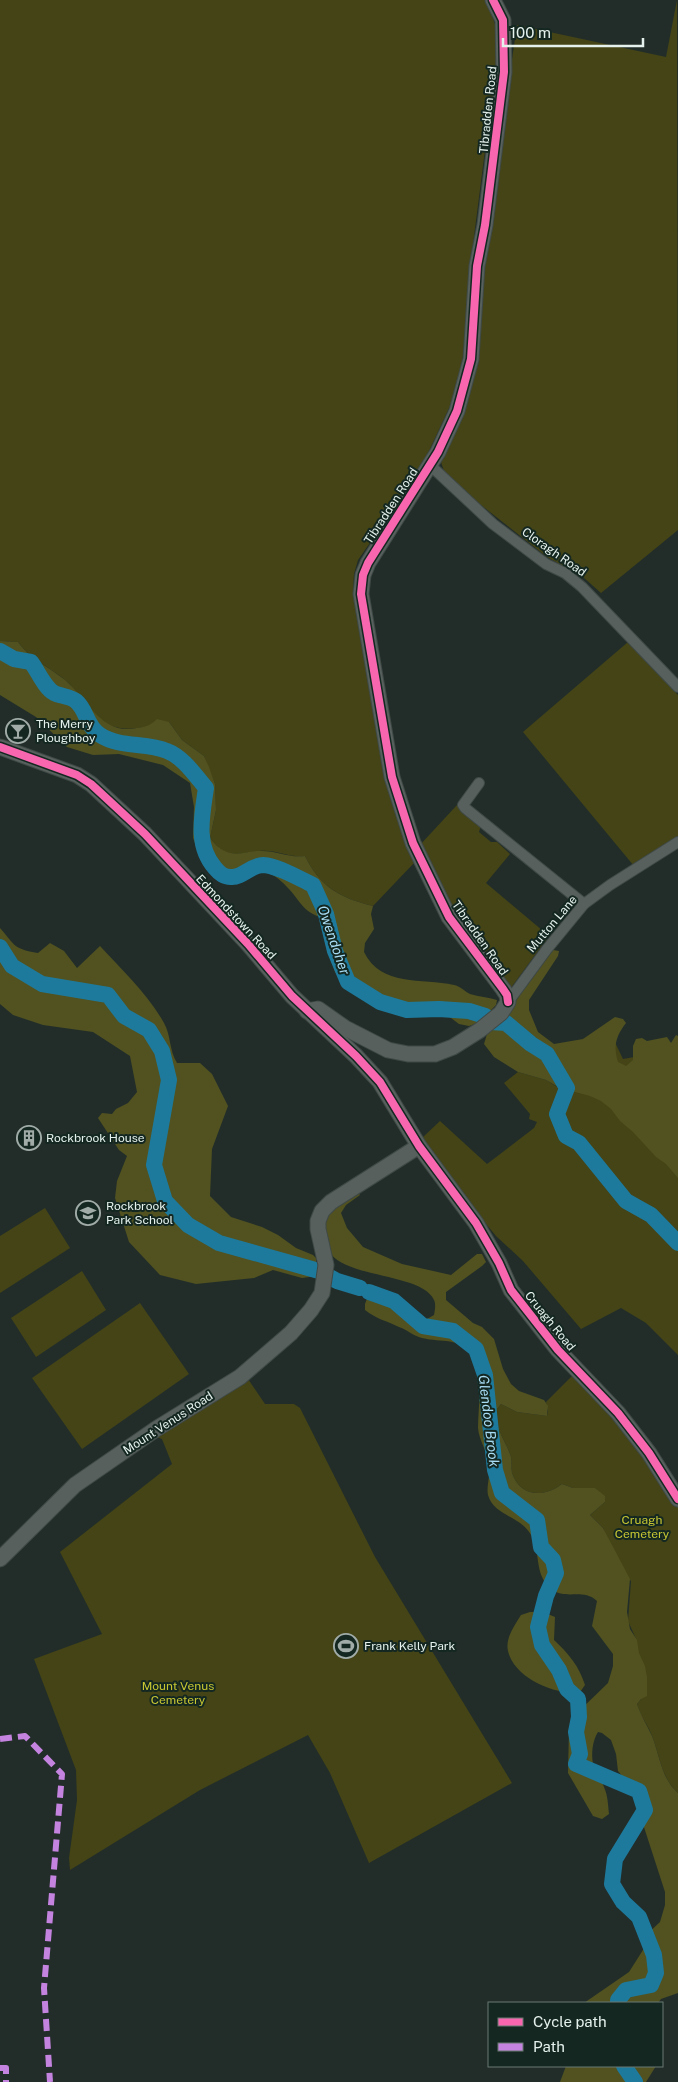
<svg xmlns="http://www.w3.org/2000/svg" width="678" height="2082" font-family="'Public Sans',sans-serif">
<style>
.green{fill:#444416}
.forest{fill:#515220}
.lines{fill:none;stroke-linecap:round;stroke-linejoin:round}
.river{stroke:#1e7a9d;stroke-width:16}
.street-casing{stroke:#3f4946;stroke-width:12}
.secondary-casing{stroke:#3f4946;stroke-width:17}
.street{stroke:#58605d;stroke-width:10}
.secondary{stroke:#58605d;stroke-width:15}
.quiet{stroke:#c483df;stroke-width:6;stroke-dasharray:12 6;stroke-linecap:butt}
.cycleway-casing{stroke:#142821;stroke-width:11}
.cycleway{stroke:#f766af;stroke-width:8}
.labels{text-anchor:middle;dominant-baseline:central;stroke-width:4;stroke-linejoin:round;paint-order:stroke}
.street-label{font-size:12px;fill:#e5f1ec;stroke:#142821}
.poi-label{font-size:12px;fill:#e5f1ec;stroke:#142821;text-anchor:start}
.park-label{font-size:12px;fill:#c7c632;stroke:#142821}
.water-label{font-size:14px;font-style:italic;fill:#a8dcf5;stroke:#142821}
</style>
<rect width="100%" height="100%" fill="#222d29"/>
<g class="green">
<path d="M0,0H487L496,28V83L489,119L470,268L463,356L457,391L429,451L397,504L358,560L354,574L353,592C369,683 381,776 414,863L373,906C340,898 320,887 305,856C288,858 276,849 259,851C247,852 236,857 224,851C219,849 214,843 210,838L216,810L215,784L204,756L182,740L169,722C139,728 117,737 93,713C83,703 77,690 66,681C49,666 32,661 18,642L0,641Z"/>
<polygon points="677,0 678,530 601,593 583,577 547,557 453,483 445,474 441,462 452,435 482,267 517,25 666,57"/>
<polygon points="628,642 678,695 678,838 634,866 523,732"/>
<polygon points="457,805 481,825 479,832 491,842 497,842 510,854 486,883 549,936 510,989 462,927 419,846"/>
<polygon points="610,1032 623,1059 674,1050 678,1125 678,1355 646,1323 621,1308 581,1329 523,1261 496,1236 468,1202 422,1138 440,1121 487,1164 534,1128 537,1122 529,1119 530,1114 504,1083 518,1072 546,1080 559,1088"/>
<polygon points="45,1208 70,1248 0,1293 0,1236"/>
<polygon points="82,1271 106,1310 36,1357 11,1318"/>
<polygon points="140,1303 189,1374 82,1449 32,1378"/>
<path d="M573,1375L615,1419L678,1507V1793C659,1776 660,1751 649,1729C644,1720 640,1714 637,1704L641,1699L635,1658L636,1639L628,1621L631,1581L624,1573L603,1528L590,1515L605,1502L595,1488H573L562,1484C544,1498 520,1497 512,1473C511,1468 512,1462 511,1457C508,1446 500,1436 498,1425C497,1420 497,1414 497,1409L501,1404L517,1412L547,1416L548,1411L546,1402Z"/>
<polygon points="248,1379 265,1404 294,1404 300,1408 375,1557 512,1783 369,1863 330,1773 308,1735 200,1790 70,1870 69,1858 77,1800 76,1770 34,1659 102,1634 60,1552 172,1464 162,1439 156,1437"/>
</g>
<g class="forest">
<path d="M0,641L18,642C32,661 48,666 65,680C88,699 101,736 137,728C146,727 151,725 157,719L169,722L182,740L204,756L209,767L215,784L216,810L210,838C214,843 219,849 225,851C237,857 247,851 259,851C276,850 288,858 305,856C320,887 340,898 373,906L371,914L374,929L365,943L364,952C381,987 422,978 454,985C460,986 464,991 470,994C479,997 488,997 497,1000L496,1005L478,1023L469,1026L459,1024L447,1015L434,1012L423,1006L383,1005L369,1002L344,983L335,972L330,956V937L323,918C302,912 301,901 287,887C279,878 270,873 260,868L252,870L241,879L231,882L218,877L201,858L193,838L194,807L190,783L163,765L119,754L93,755L67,747L36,717L0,695Z"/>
<path d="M0,928C15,945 13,949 38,953L50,943L64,951L77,968L100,946C122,970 148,994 164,1023C171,1035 169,1050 177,1063H200L212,1074L228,1106L212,1149L210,1196L231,1217L262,1227L278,1235L296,1248L313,1255L316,1258V1276L302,1278L273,1270L254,1278L196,1284L160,1275L129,1242L115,1198L117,1181L127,1156L119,1150L98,1118L102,1113L112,1114L116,1109L128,1103L137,1092L130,1056L93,1032L43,1025L13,1015L0,1004Z"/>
<path d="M553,950L559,951L558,956L529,1000V1010L538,1032L554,1044L583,1039L615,1017L623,1019L626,1023C616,1036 613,1046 618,1062L626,1066L633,1060V1046L636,1039L642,1038L647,1041L667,1037L671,1043L676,1035L678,1036V1178L666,1164L656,1157L633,1132L620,1121L611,1109L601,1101L590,1096L560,1088L546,1080L518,1072L494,1057L484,1044L487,1034L506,1017L516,1000Z"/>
<path d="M356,1189L360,1195L346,1205L341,1213L347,1228L363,1247L402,1264L451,1275L477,1254H482L486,1262L482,1266L446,1292V1300L473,1323L482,1327L494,1339L503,1369L511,1384L519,1391L544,1400L548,1406L547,1416L517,1412L501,1404L497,1409C497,1414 497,1420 498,1425C500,1436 508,1446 511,1457C512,1462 511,1468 512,1473C520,1497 544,1498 562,1484L573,1488H595L605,1496V1502L590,1515L603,1528L630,1579L627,1612L630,1629L637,1640L639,1653L645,1666L647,1677V1696L641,1699L637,1704C641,1716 647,1725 652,1736C660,1756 661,1778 678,1793V1993L661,1999L658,2003H584L629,1972L643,1950L645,1936L660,1922L665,1905V1892L631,1787L618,1771L616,1754L611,1740L602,1733L598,1732C592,1741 590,1759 595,1770C597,1776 602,1781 604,1787C608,1796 608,1805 609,1814L602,1819L593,1816L568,1773L569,1728L577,1713L608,1683L613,1666V1654L592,1626L597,1601C582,1587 564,1602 549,1587C534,1572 541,1552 531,1535C521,1516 494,1516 488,1495C486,1486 491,1474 489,1465C488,1452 479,1441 478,1428C478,1405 484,1379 472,1357C460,1336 442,1343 422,1338C413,1336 408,1330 399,1327C387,1321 376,1319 365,1310V1304L368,1296C387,1294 409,1315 427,1319L434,1315C435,1310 436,1304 434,1300C423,1274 349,1278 331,1254C327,1250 327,1242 326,1236C321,1208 336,1204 356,1189Z"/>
<path d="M530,1612H543L555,1617L554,1640C569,1654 579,1666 585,1685L580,1692C556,1696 514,1678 508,1651C505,1638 515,1625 521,1615Z"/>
<polygon points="566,2066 656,2066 646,2082 560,2082"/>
</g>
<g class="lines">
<g class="river">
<path d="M0,651L14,659L31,662C38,671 44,687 54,693C60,696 70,696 76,701C87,710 86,726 100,735C120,748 146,742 167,751C183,757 195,775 206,788C202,816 195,845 215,868C220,874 224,877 231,877C242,878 251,865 263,865C279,866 298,878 313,885L326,914L335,951L348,982L380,1002L407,1010L439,1009L469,1011L485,1016L491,1022L506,1023L531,1044L547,1054L567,1088L557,1114L566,1136L579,1143L626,1201L651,1215L678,1243"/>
<polyline points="0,947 12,966 42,984 108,995 124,1016 149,1030 162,1051 169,1080 154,1165 165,1201 188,1225 219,1243 319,1271 337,1281 360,1288"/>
<polyline points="369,1292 394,1301 423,1326 453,1331 476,1349 485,1375 495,1470 502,1493 537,1520 541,1547 553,1560 556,1573 546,1596 538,1627 542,1645 559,1670 567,1689 578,1699 579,1717 576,1732 580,1754 576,1764 639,1791 645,1810 615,1859 612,1884 623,1902 639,1917 654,1955 656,1973 651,1985 626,1990 618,2000 618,2003"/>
<polyline points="624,2066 635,2082"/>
</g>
<defs>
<g id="street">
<polyline points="431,466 493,524 546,564 565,573 582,587 678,687"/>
<polyline points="479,783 463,805 465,808 584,904"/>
<polyline points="508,1002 547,949 584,904 610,885 678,842"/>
</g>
<g id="secondary">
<polyline points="0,747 77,775 91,784 145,834 248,944 292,996 356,1056 380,1082 419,1146 476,1223 499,1263 511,1290 558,1350 618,1413 649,1453 678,1499"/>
<polyline points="307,1011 318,1009 345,1028 388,1050 408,1054 435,1054 453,1047 480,1030 501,1013 508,1002 507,995 503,989 449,917 413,843 392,777 361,594 363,575 368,563 438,452 457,411 471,359 477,266 485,225 504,72 503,20 493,0"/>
<polyline points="0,1559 75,1485 156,1429 240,1377 291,1333 311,1310 322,1293 326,1265 318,1229 318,1221 322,1211 331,1202 419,1146"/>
</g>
</defs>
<use href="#street" class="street-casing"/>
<use href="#secondary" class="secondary-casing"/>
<use href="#street" class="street"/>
<use href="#secondary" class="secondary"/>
<g class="quiet">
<polyline points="0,1739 25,1736 62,1774 44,1988 50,2082"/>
<polyline points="0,2068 6,2068 6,2082"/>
</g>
<defs>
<g id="cycleway">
<polyline points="493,0 503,20 504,72 485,225 477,266 471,359 457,411 438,452 368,563 363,575 361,594 392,777 413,843 449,917 503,989 507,995 508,1002"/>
<polyline points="0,747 77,775 91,784 145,834 248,944 292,996 356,1056 380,1082 419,1146 476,1223 499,1263 511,1290 558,1350 618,1413 649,1453 678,1499"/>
</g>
</defs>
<use href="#cycleway" class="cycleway-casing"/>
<use href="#cycleway" class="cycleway"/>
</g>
<defs>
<symbol id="bar-ring" viewBox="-11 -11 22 22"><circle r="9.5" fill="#142821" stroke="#a1aca8" stroke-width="1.5"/><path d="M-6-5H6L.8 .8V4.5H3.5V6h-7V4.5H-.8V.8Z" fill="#a1aca8"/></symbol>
<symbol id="building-ring" viewBox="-11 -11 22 22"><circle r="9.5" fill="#142821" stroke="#a1aca8" stroke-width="1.5"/><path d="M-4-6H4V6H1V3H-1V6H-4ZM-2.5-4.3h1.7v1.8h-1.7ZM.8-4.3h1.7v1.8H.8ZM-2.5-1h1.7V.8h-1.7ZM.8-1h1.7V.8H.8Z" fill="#a1aca8"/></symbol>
<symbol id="school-ring" viewBox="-11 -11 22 22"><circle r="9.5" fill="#142821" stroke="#a1aca8" stroke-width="1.5"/><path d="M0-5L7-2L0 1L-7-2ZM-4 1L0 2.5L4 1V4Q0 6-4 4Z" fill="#a1aca8"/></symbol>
<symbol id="stadium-ring" viewBox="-11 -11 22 22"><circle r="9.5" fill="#142821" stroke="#a1aca8" stroke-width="1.5"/><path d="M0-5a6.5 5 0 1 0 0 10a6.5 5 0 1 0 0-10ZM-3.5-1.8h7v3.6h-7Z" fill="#a1aca8"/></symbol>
</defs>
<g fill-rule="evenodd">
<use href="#bar-ring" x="4" y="717" width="28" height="28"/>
<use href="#building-ring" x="15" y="1124" width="28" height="28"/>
<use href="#school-ring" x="74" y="1199" width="28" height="28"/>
<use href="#stadium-ring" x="332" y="1632" width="28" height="28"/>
</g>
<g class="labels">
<g class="street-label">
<text transform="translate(488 110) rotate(-84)">Tibradden Road</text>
<text transform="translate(391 506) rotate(-57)">Tibradden Road</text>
<text transform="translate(554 552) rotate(35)">Cloragh Road</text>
<text transform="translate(236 917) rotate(47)">Edmondstown Road</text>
<text transform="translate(552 924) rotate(-50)">Mutton Lane</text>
<text transform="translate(480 938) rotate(55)">Tibradden Road</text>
<text transform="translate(550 1321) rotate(51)">Cruagh Road</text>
<text transform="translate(168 1423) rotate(-33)">Mount Venus Road</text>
</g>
<g class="poi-label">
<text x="36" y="724">The Merry<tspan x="36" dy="14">Ploughboy</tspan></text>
<text x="46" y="1138">Rockbrook House</text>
<text x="106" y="1206">Rockbrook<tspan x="106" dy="14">Park School</tspan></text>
<text x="364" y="1646">Frank Kelly Park</text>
</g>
<g class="park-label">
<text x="642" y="1520">Cruagh<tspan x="642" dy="14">Cemetery</tspan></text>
<text x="178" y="1686">Mount Venus<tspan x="178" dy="14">Cemetery</tspan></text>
</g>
<g class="water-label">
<text transform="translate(334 940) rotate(71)">Owendoher</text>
<text transform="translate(489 1421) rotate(83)">Glendoo Brook</text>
</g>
</g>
<rect x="488" y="2002" width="175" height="65" fill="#142821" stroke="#687872"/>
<rect x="498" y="2018" width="25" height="8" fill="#f766af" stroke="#687872"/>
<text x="533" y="2027" font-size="15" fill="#e5f1ec">Cycle path</text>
<rect x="498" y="2043" width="25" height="8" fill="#c483df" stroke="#687872"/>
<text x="533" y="2052" font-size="15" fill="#e5f1ec">Path</text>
<path d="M503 38v8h140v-8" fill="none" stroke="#e5f1ec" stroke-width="2.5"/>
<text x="510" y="38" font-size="15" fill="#e5f1ec" stroke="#142821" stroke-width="4" paint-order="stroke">100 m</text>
</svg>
